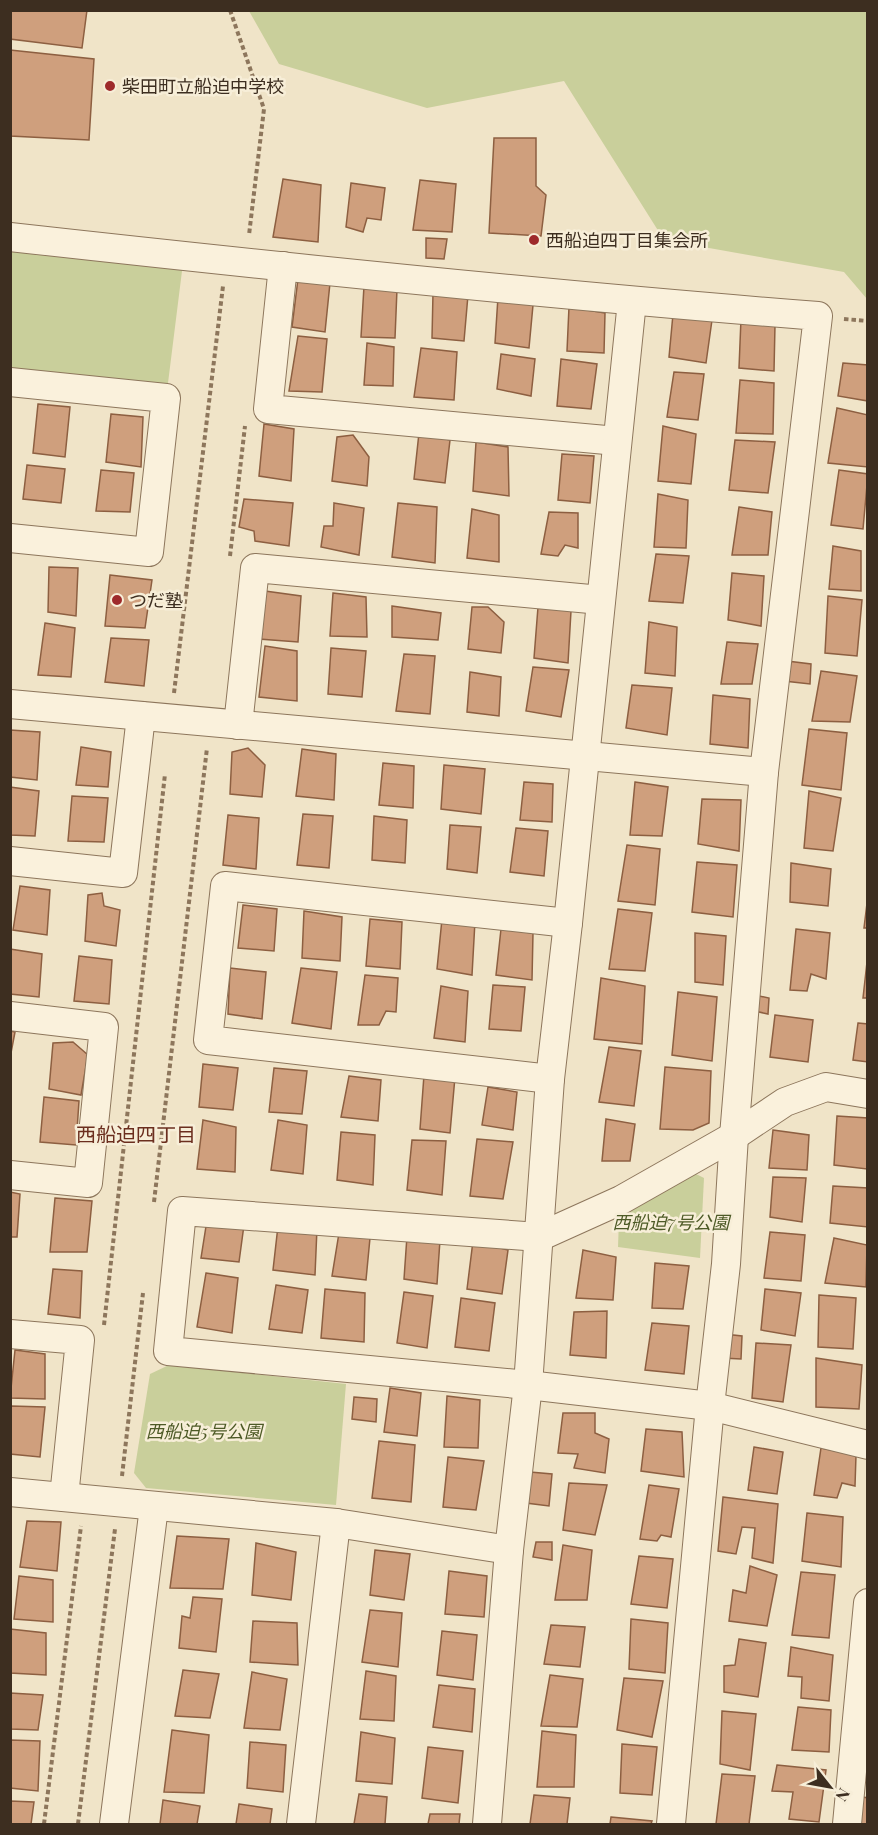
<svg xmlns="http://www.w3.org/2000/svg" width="878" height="1835" font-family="'Playfair Display','Noto Sans JP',serif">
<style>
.green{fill:#c9cf9b}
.building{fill:#cf9f7d;stroke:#8d5f41;stroke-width:1.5}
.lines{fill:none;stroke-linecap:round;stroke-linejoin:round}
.minor-casing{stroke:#8d765c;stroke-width:30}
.path{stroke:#8d765c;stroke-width:4;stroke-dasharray:4.5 3;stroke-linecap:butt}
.minor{stroke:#faf1dc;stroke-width:28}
.poi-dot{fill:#9e2a2b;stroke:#f7eed8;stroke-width:2}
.labels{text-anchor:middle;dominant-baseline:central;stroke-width:5;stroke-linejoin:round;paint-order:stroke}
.poi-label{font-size:18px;fill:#3d2e20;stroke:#f7eed8;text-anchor:start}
.park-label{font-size:18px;font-style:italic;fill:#4d5a26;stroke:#f7eed8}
.neighbourhood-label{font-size:20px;fill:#6b2e1e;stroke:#f7eed8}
</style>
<rect width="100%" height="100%" fill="#f0e4c8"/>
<g class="green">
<polygon points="249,11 867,11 867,299 844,272 664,240 564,81 427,108 279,64"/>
<polygon points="11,244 183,263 167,391 11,373"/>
<polygon points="690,1171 704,1178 700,1258 618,1247 619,1219"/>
<polygon points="169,1365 346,1384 336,1505 146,1488 134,1473 150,1374"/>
</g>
<g class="building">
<polygon points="10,10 87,10 82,48 10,39"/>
<polygon points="10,50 94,59 89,140 10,136"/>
<polygon points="494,138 536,138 536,186 546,195 541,236 489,233"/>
<polygon points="283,179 321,185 318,242 273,237"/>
<polygon points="420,180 456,184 452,232 413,230"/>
<polygon points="351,183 385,188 381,220 367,218 363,232 346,227"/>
<polygon points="426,238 447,239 444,259 426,258"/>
<polygon points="298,279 330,283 325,332 292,327"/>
<polygon points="364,286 397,289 395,338 361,337"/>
<polygon points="433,293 468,295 464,341 432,338"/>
<polygon points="498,297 533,305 529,348 495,343"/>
<polygon points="569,307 605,313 604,353 567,351"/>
<polygon points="673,314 712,320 706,363 669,357"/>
<polygon points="741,319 775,325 774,371 739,368"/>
<polygon points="298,336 327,339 322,392 289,391"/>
<polygon points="367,343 394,347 393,386 364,385"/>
<polygon points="421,348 457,352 454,400 414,397"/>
<polygon points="501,354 535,359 531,396 497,389"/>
<polygon points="561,359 597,364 591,409 557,406"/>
<polygon points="843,363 868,365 868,401 838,396"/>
<polygon points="674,372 704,374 698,420 667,417"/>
<polygon points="740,380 774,383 773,434 736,433"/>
<polygon points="38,404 70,407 65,457 33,453"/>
<polygon points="837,408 868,415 868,467 828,463"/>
<polygon points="111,414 143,417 141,467 106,462"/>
<polygon points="264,424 294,429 291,481 259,476"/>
<polygon points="663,426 696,434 691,484 658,481"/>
<polygon points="419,433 450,440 445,483 414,479"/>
<polygon points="353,435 369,457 367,486 332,481 337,437"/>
<polygon points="735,440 775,442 768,493 729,490"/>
<polygon points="476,442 508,447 509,496 473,491"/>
<polygon points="562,454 594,456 590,503 558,500"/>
<polygon points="27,465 65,469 61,503 23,499"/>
<polygon points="101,470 134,473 130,512 96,511"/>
<polygon points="839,470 868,474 863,529 831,525"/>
<polygon points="658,494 688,500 686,548 654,547"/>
<polygon points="244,499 293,503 289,546 255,541 254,531 239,527"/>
<polygon points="334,503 364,508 359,555 321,547 324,526 333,526"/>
<polygon points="398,503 437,507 435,563 392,557"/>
<polygon points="739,507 772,512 768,555 732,555"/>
<polygon points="472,509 499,515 499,562 467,558"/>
<polygon points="549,512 578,513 578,548 565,545 558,556 541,554"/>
<polygon points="833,546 861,551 861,591 829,589"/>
<polygon points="656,554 689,556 683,603 649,601"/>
<polygon points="49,567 78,568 76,616 48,612"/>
<polygon points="732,573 764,576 761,626 728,620"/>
<polygon points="110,575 152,580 145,628 105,626"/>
<polygon points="265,591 301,596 298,642 259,639"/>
<polygon points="333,593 366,597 367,637 330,636"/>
<polygon points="828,596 862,600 857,656 825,653"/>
<polygon points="392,606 441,613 438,640 392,637"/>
<polygon points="472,607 488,607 504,622 501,653 468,649"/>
<polygon points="538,607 571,611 568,663 534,658"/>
<polygon points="649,622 677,627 675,676 645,673"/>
<polygon points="45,623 75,628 71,677 38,675"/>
<polygon points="111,638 149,640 144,686 105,682"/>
<polygon points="727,642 758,644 752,684 721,684"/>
<polygon points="265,646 297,651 297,701 259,697"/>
<polygon points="331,648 366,651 362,697 328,694"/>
<polygon points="404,654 435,656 430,714 396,711"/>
<polygon points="787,661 811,664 810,684 784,681"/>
<polygon points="533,667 569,670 561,717 526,711"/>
<polygon points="821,671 857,676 850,722 812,721"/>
<polygon points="470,672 501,677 499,716 467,712"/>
<polygon points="632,685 672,688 667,735 626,728"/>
<polygon points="713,695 750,699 748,748 710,744"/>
<polygon points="809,729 847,733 841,790 802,785"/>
<polygon points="10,730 40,732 37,780 10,777"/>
<polygon points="81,747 111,752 108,787 76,785"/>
<polygon points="248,748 265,765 262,797 230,794 232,752"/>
<polygon points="302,749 336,754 334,800 296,796"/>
<polygon points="383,763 414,766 413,808 379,805"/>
<polygon points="444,765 485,769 481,814 441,809"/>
<polygon points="524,782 553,784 552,822 520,820"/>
<polygon points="635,782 668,787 662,836 630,835"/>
<polygon points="10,787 39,791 35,836 10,835"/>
<polygon points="809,791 841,798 833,851 804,848"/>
<polygon points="72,796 108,798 104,842 68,841"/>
<polygon points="702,799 741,800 739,851 698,844"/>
<polygon points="303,814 333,816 329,868 297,865"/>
<polygon points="228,815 259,818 256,869 223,865"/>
<polygon points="374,816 407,820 405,863 372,860"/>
<polygon points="450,825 481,827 477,873 447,869"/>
<polygon points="516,828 548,831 544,876 510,872"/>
<polygon points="627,845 660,849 655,905 618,901"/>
<polygon points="697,862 737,865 733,917 692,912"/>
<polygon points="791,863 831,869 828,906 790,902"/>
<polygon points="20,886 50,890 47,935 13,930"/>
<polygon points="102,893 104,906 120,910 116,946 85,941 88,895"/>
<polygon points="868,895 868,928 864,928"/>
<polygon points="243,905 277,909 274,951 238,948"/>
<polygon points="618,909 652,913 645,971 609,969"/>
<polygon points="304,911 342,917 340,961 302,958"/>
<polygon points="370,919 402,922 400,969 366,966"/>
<polygon points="442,919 475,921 472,975 437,969"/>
<polygon points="501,929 533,933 532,980 496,975"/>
<polygon points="796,929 830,933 826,979 811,974 807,991 790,990"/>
<polygon points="695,933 726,936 723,985 695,982"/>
<polygon points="10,949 42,954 39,997 10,994"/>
<polygon points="868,953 868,998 863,998"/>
<polygon points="79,956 112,960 109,1004 74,1001"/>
<polygon points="230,968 266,972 262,1019 228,1014"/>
<polygon points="301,968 337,972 331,1029 292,1023"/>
<polygon points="365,975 398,978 396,1012 386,1011 379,1025 358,1025"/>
<polygon points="601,978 645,986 642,1044 594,1039"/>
<polygon points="493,985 525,987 521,1031 489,1029"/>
<polygon points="441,986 468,991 465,1042 434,1038"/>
<polygon points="678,992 717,997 712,1061 672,1055"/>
<polygon points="754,995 769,998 768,1014 750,1010"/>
<polygon points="775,1015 813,1020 808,1062 770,1057"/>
<polygon points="858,1023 868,1024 868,1062 853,1060"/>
<polygon points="10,1031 15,1032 10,1058"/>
<polygon points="73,1042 88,1055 81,1095 49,1089 53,1043"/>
<polygon points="609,1047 641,1051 634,1106 599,1102"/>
<polygon points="203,1064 238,1068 233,1110 199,1107"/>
<polygon points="665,1067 711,1071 709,1123 693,1130 660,1129"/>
<polygon points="274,1068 307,1071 302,1114 269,1112"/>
<polygon points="424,1075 455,1077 450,1133 420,1129"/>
<polygon points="349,1076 381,1080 378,1121 341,1117"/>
<polygon points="488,1087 517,1092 513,1130 482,1125"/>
<polygon points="44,1097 79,1101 76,1145 40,1142"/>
<polygon points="837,1116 868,1118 867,1169 834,1165"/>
<polygon points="606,1119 635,1124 630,1161 602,1161"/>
<polygon points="203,1120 236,1127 235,1172 197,1169"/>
<polygon points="278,1120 307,1125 303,1174 271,1170"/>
<polygon points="773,1130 809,1135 807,1170 769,1168"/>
<polygon points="341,1132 375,1135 373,1185 337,1180"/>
<polygon points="477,1139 513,1142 503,1199 470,1196"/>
<polygon points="412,1140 446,1141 442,1195 407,1190"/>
<polygon points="773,1177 806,1178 802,1222 770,1217"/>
<polygon points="833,1186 868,1188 868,1227 830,1223"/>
<polygon points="10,1192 20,1194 17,1237 10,1237"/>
<polygon points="55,1198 92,1201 87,1252 50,1252"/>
<polygon points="207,1220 244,1225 239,1262 201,1258"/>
<polygon points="278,1226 317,1228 315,1275 273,1270"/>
<polygon points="770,1232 805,1235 801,1281 764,1278"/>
<polygon points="339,1233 370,1238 366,1280 332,1276"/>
<polygon points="407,1236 440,1240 437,1284 404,1279"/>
<polygon points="834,1238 867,1245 866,1287 825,1283"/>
<polygon points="473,1241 508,1250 502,1294 467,1289"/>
<polygon points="583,1250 616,1257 613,1300 576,1298"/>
<polygon points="655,1263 689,1266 683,1309 652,1308"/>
<polygon points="53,1269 82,1271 80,1318 48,1314"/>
<polygon points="206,1273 238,1278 232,1333 197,1327"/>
<polygon points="276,1285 308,1290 302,1333 269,1329"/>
<polygon points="325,1289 365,1293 364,1342 321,1338"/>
<polygon points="765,1289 801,1293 795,1336 761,1330"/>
<polygon points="404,1292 433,1296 427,1348 397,1343"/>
<polygon points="819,1295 856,1298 853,1349 818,1347"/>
<polygon points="461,1298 495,1303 489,1351 455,1347"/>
<polygon points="607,1311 606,1358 570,1355 574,1312"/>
<polygon points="652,1323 689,1326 684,1374 645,1370"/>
<polygon points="724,1334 742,1336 741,1359 722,1358"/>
<polygon points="756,1343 791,1345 783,1402 752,1398"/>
<polygon points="15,1350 45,1354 45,1399 10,1398"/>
<polygon points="816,1358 862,1365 859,1409 816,1407"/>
<polygon points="390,1388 421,1393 417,1436 384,1432"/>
<polygon points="447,1396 480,1400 478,1448 444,1447"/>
<polygon points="354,1397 377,1399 376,1422 352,1419"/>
<polygon points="11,1406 45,1407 40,1457 10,1454"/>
<polygon points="563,1413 595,1413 595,1433 609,1439 605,1473 574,1468 578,1454 558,1453"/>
<polygon points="646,1429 682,1432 684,1477 641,1471"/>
<polygon points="379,1441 415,1445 411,1502 372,1498"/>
<polygon points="754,1447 783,1452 777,1494 748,1490"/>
<polygon points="821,1448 856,1455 855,1486 842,1483 837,1498 814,1495"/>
<polygon points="448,1457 484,1461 476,1510 443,1507"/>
<polygon points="530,1472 552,1474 549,1506 526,1503"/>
<polygon points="569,1483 607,1485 595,1535 563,1530"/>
<polygon points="649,1485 679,1489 671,1537 661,1535 657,1541 640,1539"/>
<polygon points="723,1497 778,1504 773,1563 752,1558 755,1528 742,1527 736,1554 718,1551"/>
<polygon points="807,1513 843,1517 841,1567 802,1561"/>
<polygon points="27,1521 61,1522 57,1571 20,1567"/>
<polygon points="177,1536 229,1539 223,1589 170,1588"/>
<polygon points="536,1542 552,1542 552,1560 533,1557"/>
<polygon points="256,1543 296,1552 291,1600 252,1595"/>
<polygon points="563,1545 592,1550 587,1600 555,1600"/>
<polygon points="375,1550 410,1554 404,1600 370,1595"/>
<polygon points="639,1556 673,1559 667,1608 631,1604"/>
<polygon points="750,1566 777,1575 767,1626 729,1621 733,1590 746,1593"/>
<polygon points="449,1571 487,1576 484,1617 445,1614"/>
<polygon points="801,1572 835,1575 829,1638 792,1635"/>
<polygon points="19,1576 53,1580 53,1622 14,1619"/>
<polygon points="193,1597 222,1599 216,1652 179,1648 182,1616 190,1618"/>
<polygon points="370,1610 402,1613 398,1667 362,1662"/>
<polygon points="631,1619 668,1623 665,1673 629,1669"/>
<polygon points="253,1621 297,1623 298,1665 250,1662"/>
<polygon points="551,1625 585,1627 580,1667 544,1664"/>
<polygon points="10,1629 46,1633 46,1675 10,1673"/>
<polygon points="442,1631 477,1635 473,1680 437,1675"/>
<polygon points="739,1639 766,1643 758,1697 724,1692 724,1666 735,1665"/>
<polygon points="791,1647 833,1655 829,1701 801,1698 802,1677 788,1676"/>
<polygon points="183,1670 219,1674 210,1718 175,1716"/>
<polygon points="366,1671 396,1676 394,1721 360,1719"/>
<polygon points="252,1672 287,1679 280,1730 244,1728"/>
<polygon points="550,1675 583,1679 577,1727 541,1726"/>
<polygon points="624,1678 663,1681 652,1737 617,1730"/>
<polygon points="439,1685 475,1689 472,1732 433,1727"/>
<polygon points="10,1693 43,1695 38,1730 10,1729"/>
<polygon points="798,1707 831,1710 829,1752 792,1750"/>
<polygon points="722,1711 756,1714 750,1770 720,1764"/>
<polygon points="172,1730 209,1735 204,1793 164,1792"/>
<polygon points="542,1731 576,1735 574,1787 537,1787"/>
<polygon points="361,1732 395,1738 392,1784 356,1781"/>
<polygon points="10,1740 40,1741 38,1791 10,1788"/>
<polygon points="250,1742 286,1745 283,1792 247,1788"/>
<polygon points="622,1744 657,1747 652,1795 620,1793"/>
<polygon points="428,1747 463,1751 458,1803 422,1798"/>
<polygon points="777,1765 826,1770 819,1822 789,1819 793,1792 772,1791"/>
<polygon points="722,1774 755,1776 749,1824 716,1824"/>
<polygon points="359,1794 387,1797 385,1824 354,1824"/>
<polygon points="534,1795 570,1798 567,1824 530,1824"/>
<polygon points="857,1796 868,1798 868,1824 857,1824"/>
<polygon points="163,1800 200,1806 197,1824 160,1824"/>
<polygon points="10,1801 34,1802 31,1824 10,1824"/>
<polygon points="239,1804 272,1809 270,1824 236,1824"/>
<polygon points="430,1814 460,1814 459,1824 428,1824"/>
<polygon points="611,1817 652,1821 651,1824 610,1824"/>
</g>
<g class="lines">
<defs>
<g id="minor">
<path d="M10,237C279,267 548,295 818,316L764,772L734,1136L726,1264L710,1406L671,1824"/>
<polyline points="283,266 268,409 617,441"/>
<polyline points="10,382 166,398 149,552 10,538"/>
<polyline points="10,704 764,772"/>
<polyline points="238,725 255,568 601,600"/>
<polyline points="10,861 123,873 141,716"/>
<polyline points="10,1016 104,1027 88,1183 10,1175"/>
<polyline points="550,1079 208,1040 225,886 568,923"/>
<polyline points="868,1094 826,1087 785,1102 734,1136 621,1200 539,1237 182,1211 168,1351 528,1385 710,1406 868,1445"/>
<polyline points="10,1334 80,1340 64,1497"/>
<polyline points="10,1492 336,1523 509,1550"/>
<polyline points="114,1824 154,1507"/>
<polyline points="301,1824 336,1523"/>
<polyline points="487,1824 509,1550 528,1385 550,1079 568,923 632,301"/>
<polyline points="847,1824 868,1603"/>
</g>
</defs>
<use href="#minor" class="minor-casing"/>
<g class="path">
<polyline points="230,10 264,109 249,235"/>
<polyline points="844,319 868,321"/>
<polyline points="230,556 245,426"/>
<polyline points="174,693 223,286"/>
<polyline points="154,1202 207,748"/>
<polyline points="104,1325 165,774"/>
<polyline points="122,1476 143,1293"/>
<polyline points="44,1824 81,1526"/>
<polyline points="78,1824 115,1529"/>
</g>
<use href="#minor" class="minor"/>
</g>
<g class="poi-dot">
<circle cx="110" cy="86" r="6"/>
<circle cx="534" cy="240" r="6"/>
<circle cx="117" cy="600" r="6"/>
</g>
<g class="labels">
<g class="poi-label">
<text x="122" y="86">柴田町立船迫中学校</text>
<text x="546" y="240">西船迫四丁目集会所</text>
<text x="129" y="600">つだ塾</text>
</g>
<g class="park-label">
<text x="671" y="1222">西船迫7号公園</text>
<text x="204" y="1431">西船迫5号公園</text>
</g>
<g class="neighbourhood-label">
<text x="136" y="1133">西船迫四丁目</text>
</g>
</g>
<rect width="878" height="1835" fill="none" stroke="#3d2e20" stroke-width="24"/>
<g transform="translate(830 1787) rotate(121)" stroke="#f7eed8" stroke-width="4.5" paint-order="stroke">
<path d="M0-4.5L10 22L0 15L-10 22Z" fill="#3d2e20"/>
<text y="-9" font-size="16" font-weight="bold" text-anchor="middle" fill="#3d2e20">N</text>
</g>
</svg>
